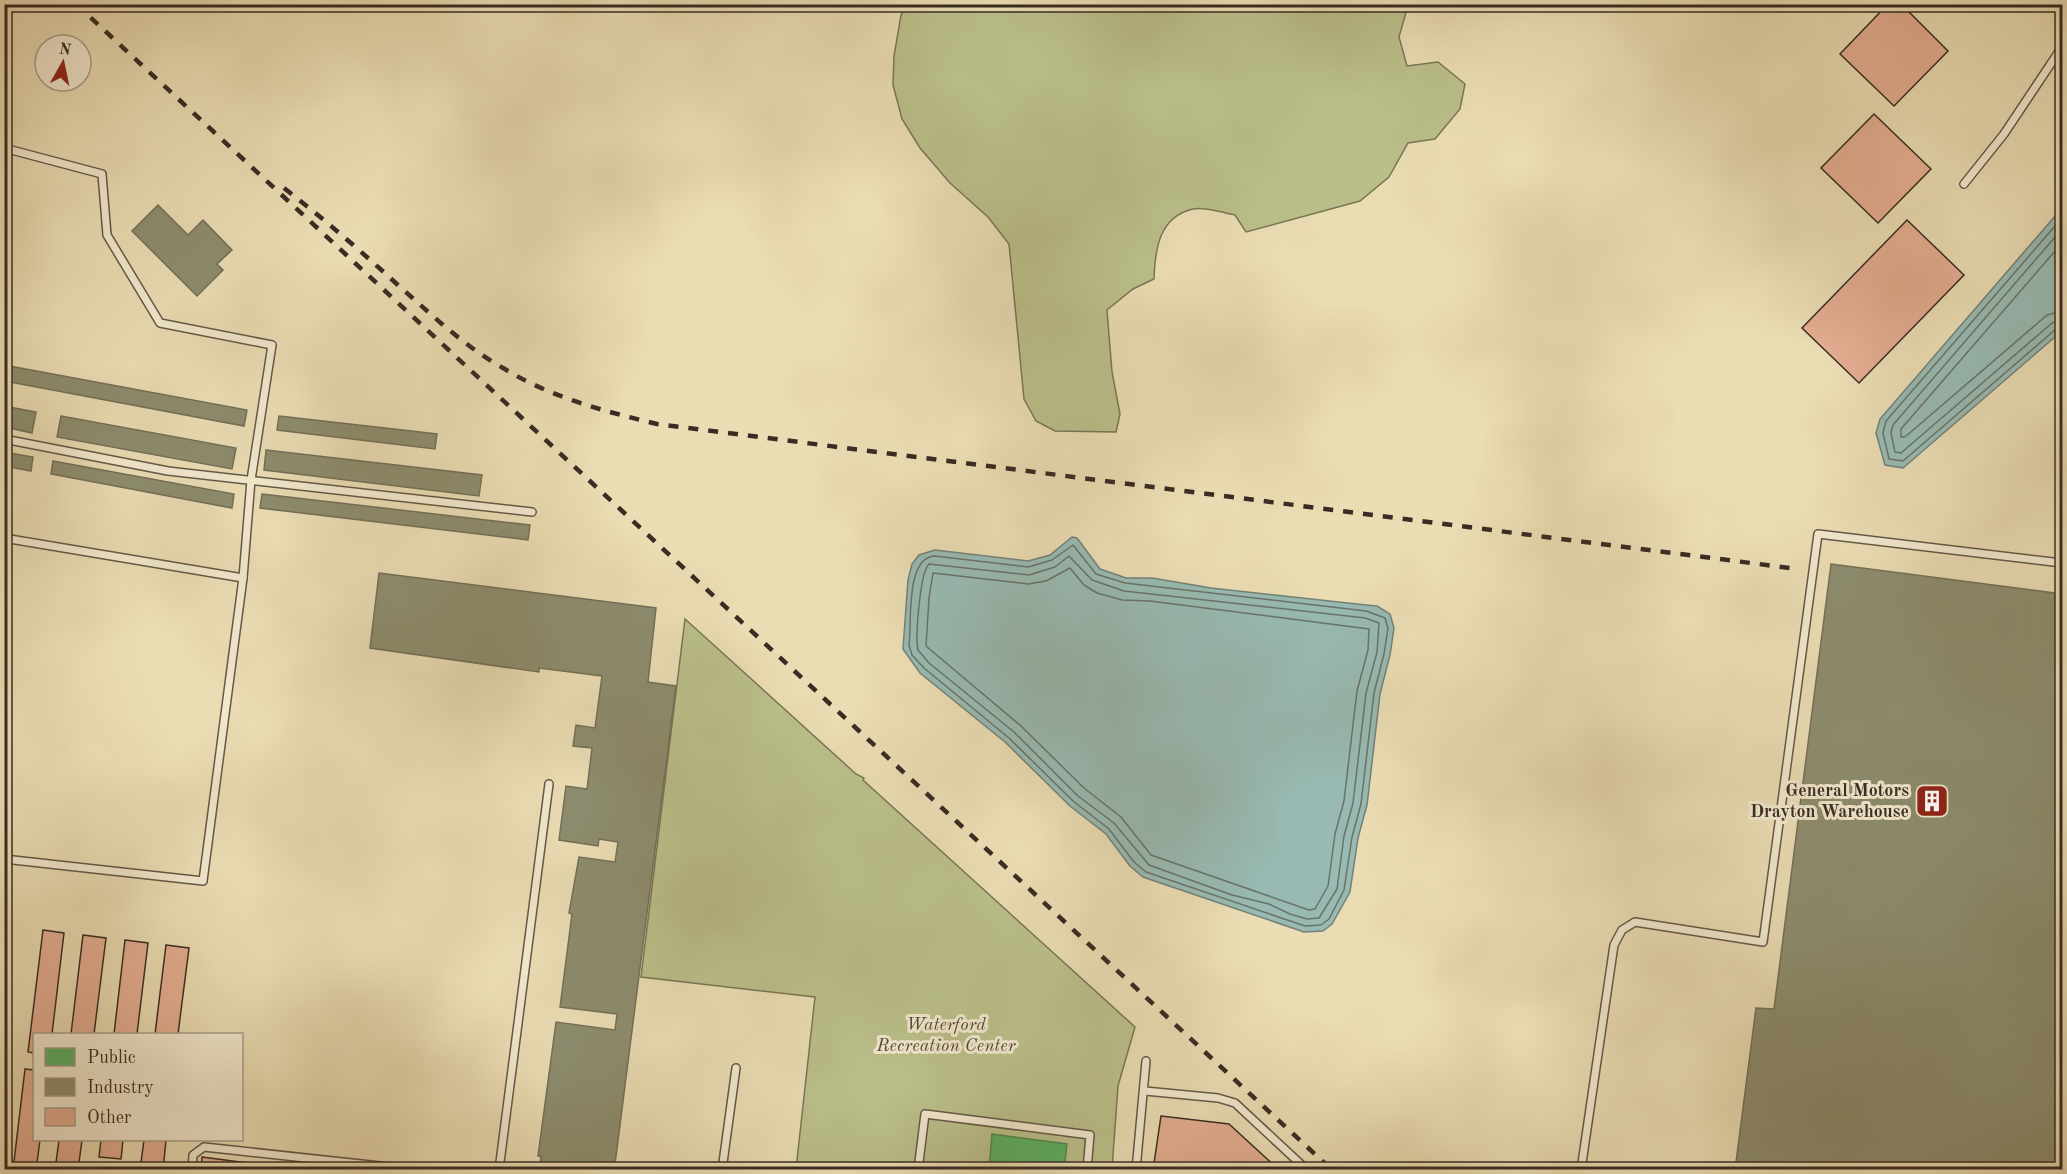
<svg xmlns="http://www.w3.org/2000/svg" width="2067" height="1174" font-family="'Old Standard TT',serif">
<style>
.green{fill:#babf8a;stroke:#797656;stroke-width:1.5}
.water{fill:#98bab2;stroke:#728179;stroke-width:1.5}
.public{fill:#5aae61;stroke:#50874e;stroke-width:1.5}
.industry{fill:#8c8c6e;stroke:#736f58;stroke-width:1.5}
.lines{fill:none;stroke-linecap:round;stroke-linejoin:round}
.shore{stroke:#68736a;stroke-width:1.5}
.building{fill:#e3ad91;stroke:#382c23;stroke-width:1.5}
.service-casing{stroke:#645847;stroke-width:10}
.service{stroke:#f1e8ce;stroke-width:7}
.rail{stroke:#382c23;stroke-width:4.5;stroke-dasharray:10 10;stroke-linecap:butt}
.labels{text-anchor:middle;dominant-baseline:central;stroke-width:6;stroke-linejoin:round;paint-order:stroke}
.poi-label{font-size:18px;font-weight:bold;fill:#382c23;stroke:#f1e8ce;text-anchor:end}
.park-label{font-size:18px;font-style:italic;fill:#524938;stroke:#f1e8ce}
</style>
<rect width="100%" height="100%" fill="#eadcb3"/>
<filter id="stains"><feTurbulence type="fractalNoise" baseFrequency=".00333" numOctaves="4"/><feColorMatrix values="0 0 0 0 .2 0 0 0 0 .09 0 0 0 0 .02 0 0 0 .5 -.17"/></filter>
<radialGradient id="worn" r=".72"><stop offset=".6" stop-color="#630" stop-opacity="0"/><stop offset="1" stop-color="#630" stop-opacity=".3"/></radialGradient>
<g class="green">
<path d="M907,4L1408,5L1399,37L1407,66L1438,62L1465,84L1460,109L1435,139L1408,143L1389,177L1360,201L1246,232L1235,215C1223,213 1205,206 1193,209C1159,217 1155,249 1154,279L1133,289L1107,310L1112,372L1120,414L1116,432L1055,431L1036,421L1024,399L1009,244L988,217L950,183L920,148L902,119L893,85L894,56L901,15Z"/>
<polygon points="685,619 856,774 864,778 863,780 1135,1027 1118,1086 1112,1169 796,1169 815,997 641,977"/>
</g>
<g class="water">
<polygon points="2062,208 2062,331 1903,468 1885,465 1876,433 1880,419"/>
<polygon points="1072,537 1077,538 1100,569 1126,578 1152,578 1211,588 1366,605 1377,606 1390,614 1394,628 1390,655 1380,694 1367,805 1358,838 1350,892 1332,924 1323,931 1304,932 1143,877 1130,866 1106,834 1070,806 1005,742 920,673 903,649 908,580 912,564 919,555 935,550 1028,561 1050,555"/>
</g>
<polygon class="public" points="992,1134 1067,1144 1064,1170 989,1170"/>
<g class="industry">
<polygon points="158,205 188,235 203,220 232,250 217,264 223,270 197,296 132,231"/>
<polygon points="4,365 247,410 244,426 4,381"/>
<polygon points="4,406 36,412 32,433 4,427"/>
<polygon points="61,416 236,448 232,469 57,437"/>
<polygon points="279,416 437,434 435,449 277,430"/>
<polygon points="266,450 482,475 479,496 264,470"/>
<polygon points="4,452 33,457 31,471 4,466"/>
<polygon points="53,461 234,494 232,508 51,474"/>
<polygon points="262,494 530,525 528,540 260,508"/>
<polygon points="1831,564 2062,594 2062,1170 1735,1170 1756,1008 1774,1009"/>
<polygon points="379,573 656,608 648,682 676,686 615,1164 606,1164 605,1170 539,1170 541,1156 538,1156 556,1022 615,1030 617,1014 560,1007 572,914 569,913 579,857 615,862 618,842 599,839 598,846 559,840 566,786 587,789 592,748 573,746 576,725 595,728 602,676 539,668 539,672 370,648"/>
</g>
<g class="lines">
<g class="shore">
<polyline points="2062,218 1886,421 1883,433 1889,459 1903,461 2056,329 2062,327"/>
<polyline points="2062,229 1893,425 1891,433 1895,452 1901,453 2052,323 2062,320"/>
<polyline points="2062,243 1901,429 1901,437 1905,437 2047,315 2062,311"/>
<path d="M1073,545L1096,574L1125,583L1366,611L1385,618L1388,628L1384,654L1374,693L1361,804L1352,837L1344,890L1329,919L1321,925L1305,926L1146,872L1134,862L1109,829L1073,801L1009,738L924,668L912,655L909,645C912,623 905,557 935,556L1028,567L1052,560Z"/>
<path d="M1069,556L1092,580L1124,591L1365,618L1379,623L1377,652L1366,693L1353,803L1344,836L1337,889L1319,918L1307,919L1290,914L1269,904L1232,895L1149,865L1114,823L1078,796L1014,732L929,663L918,650C915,638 920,572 929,564L1029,575L1055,567Z"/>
<polygon points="1070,568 1084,585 1097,593 1122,600 1150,601 1369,629 1368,650 1357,691 1344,801 1335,834 1328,886 1315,909 1309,910 1151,855 1121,817 1084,788 1021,726 926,646 929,598 933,573 1028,584 1046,581"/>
</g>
</g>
<g class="building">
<polygon points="1888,4 1901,4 1948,51 1894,106 1840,54"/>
<polygon points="1874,114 1931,169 1878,223 1821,168"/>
<polygon points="1907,220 1964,275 1859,383 1802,328"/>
<polygon points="43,930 64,933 52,1034 34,1034 34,1053 28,1052"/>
<polygon points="83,935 106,938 94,1034 71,1034"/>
<polygon points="125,940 148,943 137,1034 114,1034"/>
<polygon points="166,945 189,948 178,1034 155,1034"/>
<polygon points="25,1069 34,1070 34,1140 40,1140 36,1170 13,1170"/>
<polygon points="1161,1116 1229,1124 1279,1170 1153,1170"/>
<polygon points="59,1140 82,1140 78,1170 55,1170"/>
<polygon points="101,1140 123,1140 121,1159 99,1157"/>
<polygon points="144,1140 166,1140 163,1170 140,1170"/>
<polygon points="202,1157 272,1166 271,1170 201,1170"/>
</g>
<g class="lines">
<defs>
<g id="service">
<polyline points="4,148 102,174 107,235 160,323 272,345 251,480 243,578"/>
<polyline points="1964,184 2004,134 2062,47"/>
<polyline points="4,439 168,471 532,512"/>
<polyline points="4,538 243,578 203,881 4,859"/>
<polyline points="1145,1091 1218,1098 1235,1103 1307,1170"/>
<polyline points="192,1170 193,1155 204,1147 417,1170"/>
<polyline points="499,1170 549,784"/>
<polyline points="722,1170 736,1068"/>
<polyline points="918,1170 925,1114 1090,1135 1087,1170"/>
<polyline points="1136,1170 1146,1061"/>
<polyline points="1581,1170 1614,945 1622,930 1635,922 1763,942 1818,534 2062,563"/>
</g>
</defs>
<use href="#service" class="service-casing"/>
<use href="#service" class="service"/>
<g class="rail">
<polyline points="76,4 1332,1170"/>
<path d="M284,188C324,219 362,252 399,286C432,315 464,346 503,368C550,397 603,411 657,424L1798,569"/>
</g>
</g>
<defs>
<symbol id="building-square" viewBox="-11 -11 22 22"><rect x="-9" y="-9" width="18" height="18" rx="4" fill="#8f2418" stroke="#f1e8ce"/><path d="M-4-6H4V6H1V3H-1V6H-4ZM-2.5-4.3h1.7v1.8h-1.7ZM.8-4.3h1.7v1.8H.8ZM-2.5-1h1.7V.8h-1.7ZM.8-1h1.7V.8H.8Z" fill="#fff"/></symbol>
</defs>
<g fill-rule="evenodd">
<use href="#building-square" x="1913" y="782" width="38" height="38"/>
</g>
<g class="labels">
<g class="poi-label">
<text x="1909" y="791">General Motors<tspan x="1909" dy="21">Drayton Warehouse</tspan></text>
</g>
<g class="park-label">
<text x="946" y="1025">Waterford<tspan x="946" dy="21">Recreation Center</tspan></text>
</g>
</g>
<rect width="2067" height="1174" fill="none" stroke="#eadcb3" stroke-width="24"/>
<rect x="6" y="6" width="2055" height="1162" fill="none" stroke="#382c23" stroke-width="3"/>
<rect x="12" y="12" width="2043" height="1150" fill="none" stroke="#382c23" stroke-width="1.5"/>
<rect x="33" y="1033" width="210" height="108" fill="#f1e8ce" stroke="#a79d8a" stroke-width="1.5"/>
<rect x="45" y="1048" width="30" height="18" fill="#5aae61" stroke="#a79d8a" stroke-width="1.5"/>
<text x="87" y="1063" font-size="18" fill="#382c23">Public</text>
<rect x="45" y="1078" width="30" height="18" fill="#8c8c6e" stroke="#a79d8a" stroke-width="1.5"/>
<text x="87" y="1093" font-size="18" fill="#382c23">Industry</text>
<rect x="45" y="1108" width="30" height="18" fill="#e3ad91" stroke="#a79d8a" stroke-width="1.5"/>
<text x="87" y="1123" font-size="18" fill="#382c23">Other</text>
<g transform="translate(63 63) rotate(9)"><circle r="28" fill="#f1e8ce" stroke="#a79d8a" stroke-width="1.5"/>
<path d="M0-4.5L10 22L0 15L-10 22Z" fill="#8f2418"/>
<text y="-9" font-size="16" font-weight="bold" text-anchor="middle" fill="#382c23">N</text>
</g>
<rect width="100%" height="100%" filter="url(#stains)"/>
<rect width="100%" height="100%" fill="url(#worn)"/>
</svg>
